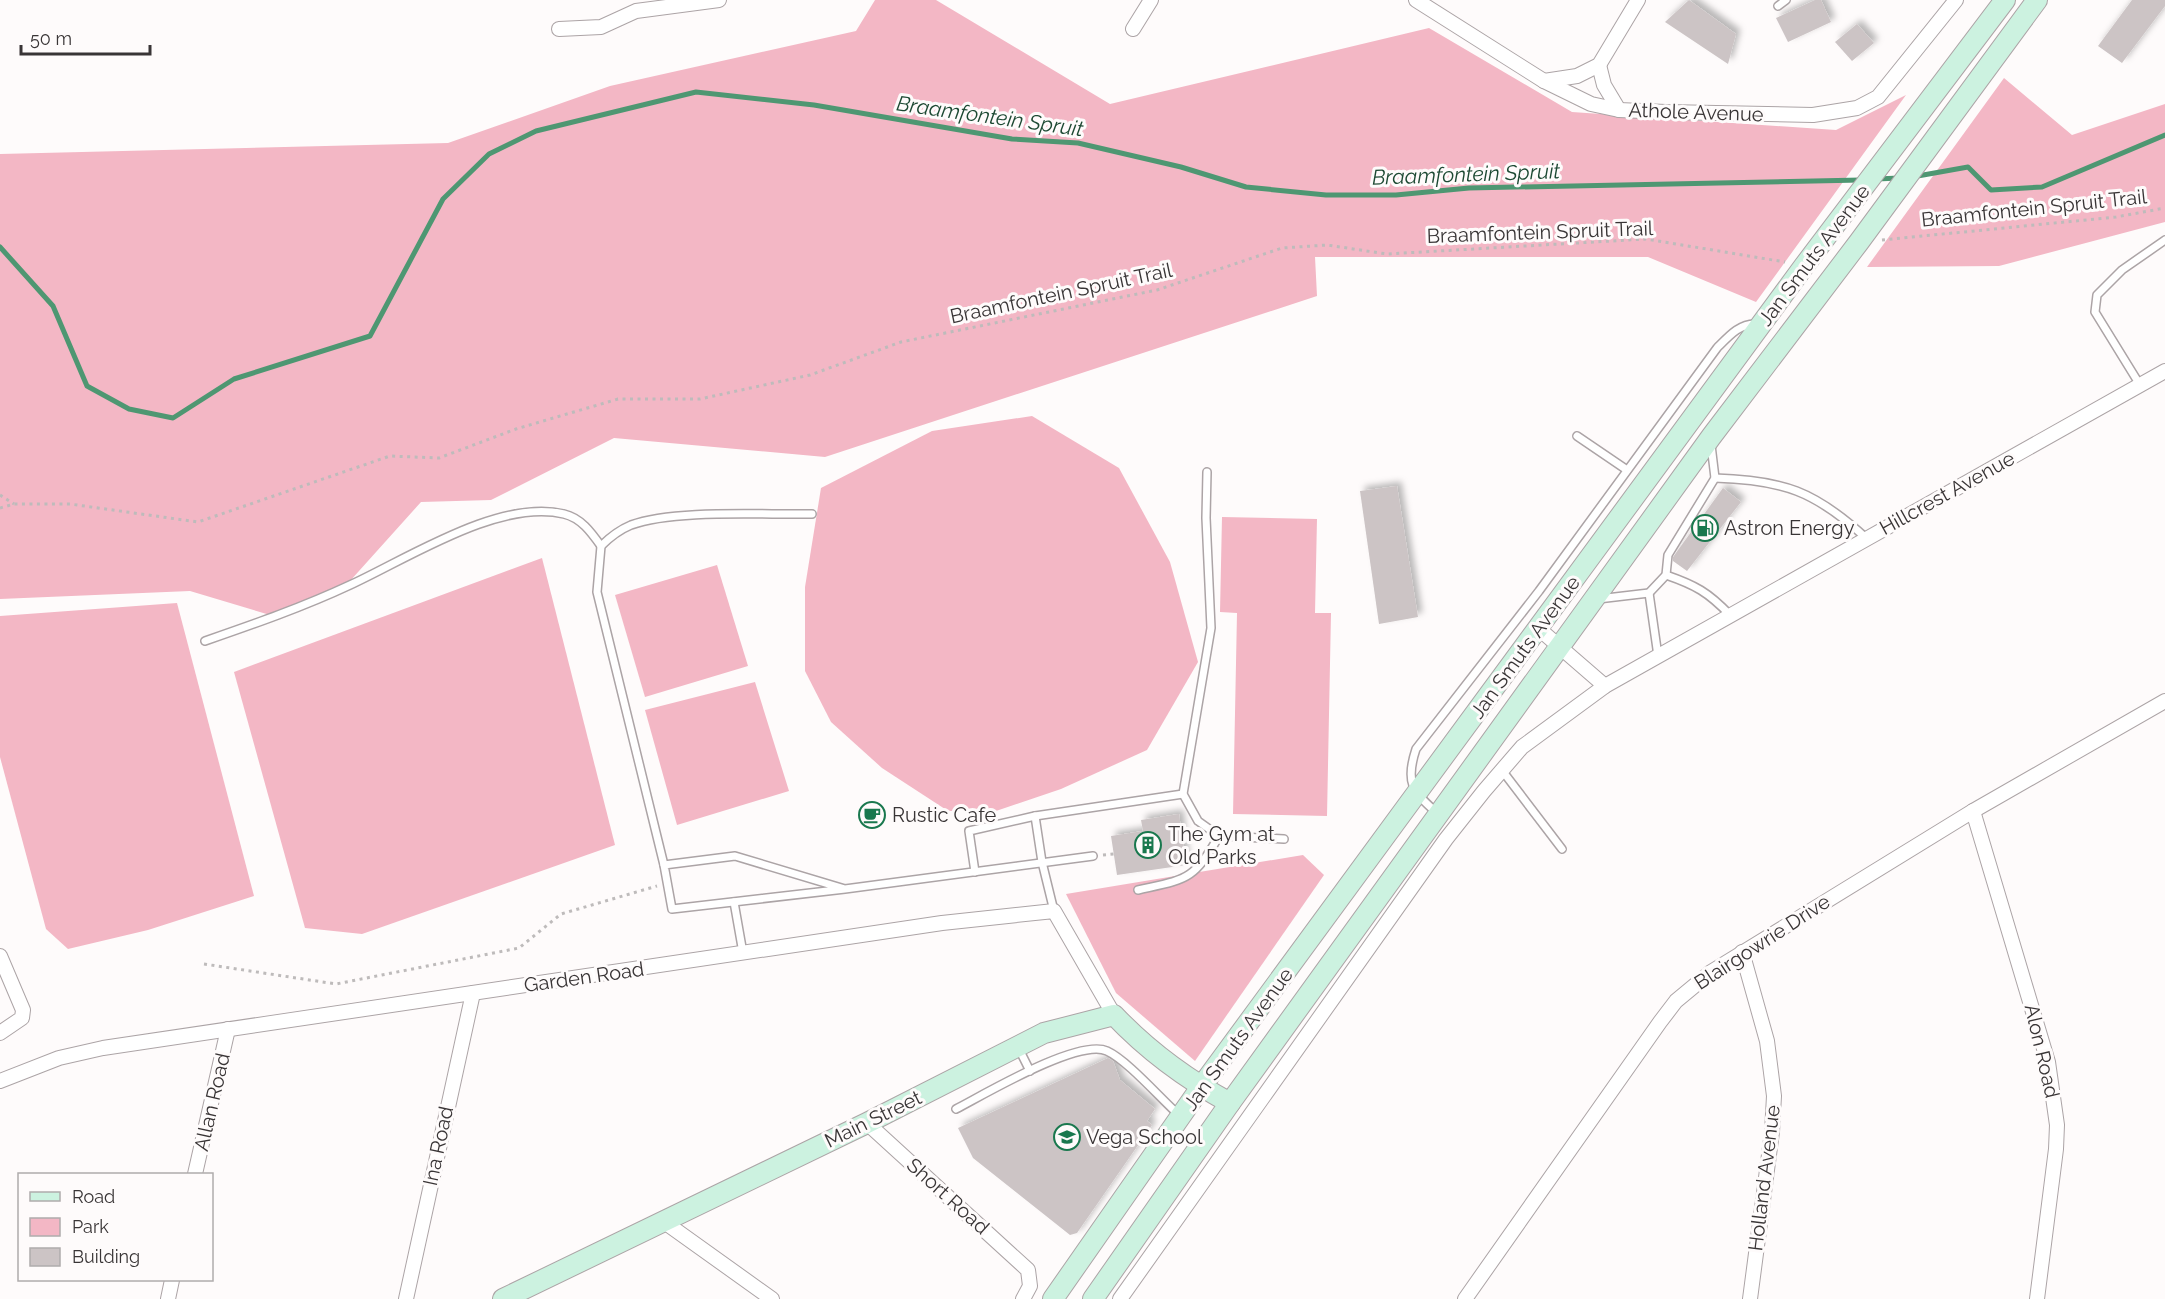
<svg xmlns="http://www.w3.org/2000/svg" width="2165" height="1299" font-family="Raleway,sans-serif">
<style>
.green{fill:#f3b7c5}
.lines{fill:none;stroke-linecap:round;stroke-linejoin:round}
.stream{stroke:#4e9772;stroke-width:5}
.building{fill:#ccc4c5;filter:url(#shadow)}
.lane-casing{stroke:#aca4a6;stroke-width:10}
.street-casing{stroke:#aca4a6;stroke-width:16}
.secondary-casing{stroke:#aca4a6;stroke-width:22}
.path{stroke:#bebbbb;stroke-width:3;stroke-dasharray:3 4.5;stroke-linecap:butt}
.lane{stroke:#fff;stroke-width:7}
.street{stroke:#fff;stroke-width:14}
.secondary{stroke:#ccf2e0;stroke-width:20}
.labels{text-anchor:middle;dominant-baseline:central;stroke-width:6;stroke-linejoin:round;paint-order:stroke}
.street-label{font-size:20px;fill:#393536;stroke:#fefbfb}
.poi-label{font-size:20px;fill:#393536;stroke:#fefbfb;text-anchor:start}
.water-label{font-size:21px;font-style:italic;fill:#1d4933;stroke:#fefbfb}
</style>
<defs>
<filter id="shadow"><feDropShadow dx="4.5" dy="-4.5" stdDeviation="3" flood-color="#0004"/></filter>
</defs>
<rect width="100%" height="100%" fill="#fefbfb"/>
<g class="green">
<polygon points="875,0 936,0 1110,104 1429,28 1572,112 1836,130 1906,95 1756,302 1648,257 1315,257 1317,296 825,457 614,438 491,500 421,502 350,581 270,615 190,591 0,599 0,154 448,143 610,86 856,31"/>
<polygon points="2004,78 2072,135 2165,104 2165,222 1999,266 1867,267"/>
<polygon points="1032,416 1119,468 1170,562 1198,662 1147,750 1061,789 996,811 948,811 882,768 831,722 805,671 805,587 821,488 932,431"/>
<polygon points="1222,517 1317,519 1315,613 1331,613 1327,816 1233,814 1237,613 1220,612"/>
<polygon points="542,558 615,845 362,934 305,928 234,672"/>
<polygon points="717,565 748,666 645,697 615,595"/>
<polygon points="177,603 254,896 148,930 68,949 46,929 0,757 0,616"/>
<polygon points="755,682 789,791 677,825 645,710"/>
<polygon points="1303,855 1324,875 1195,1061 1116,993 1066,894"/>
</g>
<g class="lines">
<g class="stream">
<polyline points="1912,177 1968,167 1991,190 2042,187 2165,135"/>
<polyline points="1876,179 1900,178"/>
<polyline points="0,247 53,306 87,386 129,409 173,418 234,379 370,336 443,199 489,154 536,131 696,92 814,105 1012,139 1078,143 1181,167 1246,187 1326,195 1396,195 1469,188 1861,180"/>
</g>
</g>
<g class="building">
<polygon points="1689,0 1736,34 1728,64 1665,22"/>
<polygon points="1815,0 1821,0 1831,22 1788,42 1776,18"/>
<polygon points="2132,0 2165,0 2165,6 2122,63 2098,46"/>
<polygon points="1857,24 1874,43 1852,61 1835,42"/>
<polygon points="1397,486 1418,617 1379,624 1360,491"/>
<polygon points="1723,488 1741,502 1687,571 1673,561 1673,557"/>
<polygon points="1179,814 1186,865 1117,875 1111,836 1143,831 1141,820"/>
<polygon points="1108,1058 1113,1061 1120,1080 1155,1109 1147,1121 1152,1125 1077,1233 1070,1235 973,1158 958,1128"/>
</g>
<g class="lines">
<defs>
<g id="lane">
<polyline points="1778,6 1786,0"/>
<polyline points="2140,385 2095,312 2097,295 2122,270 2165,240"/>
<polyline points="1577,436 1627,470"/>
<polyline points="1207,472 1206,518 1211,628 1183,794 1198,821 1219,836 1284,839"/>
<path d="M1715,478C1783,480 1815,491 1866,538"/>
<path d="M1666,575C1695,585 1708,592 1730,615"/>
<polyline points="1649,593 1658,656"/>
<polyline points="1598,599 1649,593 1666,575 1668,555 1715,478 1711,445"/>
<path d="M205,641C254,624 303,607 350,585C407,559 500,498 564,514C581,518 591,532 601,546"/>
<polyline points="1501,769 1562,849"/>
<path d="M1437,813C1412,791 1405,782 1416,749L1539,591L1717,348C1728,337 1740,323 1756,324"/>
<polyline points="1035,816 1042,862 1054,911"/>
<path d="M664,865L597,592L601,546C610,537 619,530 631,525C674,509 763,515 812,514"/>
<polyline points="975,872 969,831 1035,816 1183,794"/>
<polyline points="845,889 735,856 664,865 672,909 845,889 1093,856"/>
<path d="M1138,890C1187,879 1193,881 1219,836"/>
<polyline points="734,902 743,953"/>
<polyline points="1019,1049 1030,1071"/>
<path d="M956,1109C985,1094 1079,1038 1107,1051C1127,1060 1160,1098 1179,1115"/>
</g>
<g id="street">
<polyline points="1416,0 1544,81 1591,104 1619,110 1666,112 1813,115 1857,108 1878,97 1956,0"/>
<polyline points="559,29 601,27 636,11 719,0"/>
<polyline points="1133,29 1151,0"/>
<polyline points="1599,65 1604,85 1619,110"/>
<polyline points="1544,81 1577,76 1599,65 1638,0"/>
<polyline points="1538,628 1605,686"/>
<polyline points="1973,811 2048,1062 2057,1125 2056,1149 2037,1299"/>
<polyline points="1742,952 1767,1041 1774,1096 1772,1132 1750,1299"/>
<polyline points="0,956 23,1010 22,1018 0,1033"/>
<polyline points="0,1081 59,1058 103,1048 942,923 1054,911 1114,1015"/>
<polyline points="867,1123 1028,1270 1030,1286 1023,1299"/>
<polyline points="195,1174 228,1029"/>
<polyline points="663,1221 772,1299"/>
<polyline points="168,1299 172,1280"/>
<polyline points="406,1299 473,993"/>
<polyline points="1120,1299 1446,839 1484,791 1522,747 1605,686 2165,371"/>
<polyline points="1465,1299 1660,1022 1676,1001 1711,972 1973,811 2165,701"/>
</g>
<g id="secondary">
<path d="M503,1299L867,1123L1044,1033L1114,1015C1148,1051 1188,1080 1230,1103"/>
<polyline points="1053,1299 1201,1087 1416,794 1804,266 2005,0"/>
<polyline points="1093,1299 1230,1103 1711,437 1859,242 2037,0"/>
</g>
</defs>
<use href="#lane" class="lane-casing"/>
<use href="#street" class="street-casing"/>
<use href="#secondary" class="secondary-casing"/>
<g class="path">
<polyline points="1882,240 2116,217 2165,208"/>
<polyline points="0,495 14,504"/>
<polyline points="0,508 14,504 70,504 198,522 390,456 439,458 516,429 618,399 700,399 810,375 901,342 1157,290 1282,248 1327,245 1387,254 1646,239 1785,262"/>
<polyline points="1103,855 1114,854"/>
<polyline points="204,964 336,984 519,948 561,914 657,886"/>
</g>
<use href="#lane" class="lane"/>
<use href="#street" class="street"/>
<use href="#secondary" class="secondary"/>
</g>
<defs>
<symbol id="fuel-ring" viewBox="-11 -11 22 22"><circle r="9.5" fill="#fefbfb" stroke="#19784e" stroke-width="1.5"/><path d="M-5.5-6h7V0h2V4h1.3V-2.5L3-4.5l.8-.8L6-3V5H2.5V1h-1V6h-7ZM-4.2-4.7v3.2H.2V-4.7Z" fill="#19784e"/></symbol>
<symbol id="cafe-ring" viewBox="-11 -11 22 22"><circle r="9.5" fill="#fefbfb" stroke="#19784e" stroke-width="1.5"/><path d="M-5.5-4.5H6V0H3Q3 3.5 0 3.5H-2.5Q-5.5 3.5-5.5 0ZM3-3.2v2h1.7v-2ZM-6 4.5H4V6H-6Z" fill="#19784e"/></symbol>
<symbol id="building-ring" viewBox="-11 -11 22 22"><circle r="9.5" fill="#fefbfb" stroke="#19784e" stroke-width="1.5"/><path d="M-4-6H4V6H1V3H-1V6H-4ZM-2.5-4.3h1.7v1.8h-1.7ZM.8-4.3h1.7v1.8H.8ZM-2.5-1h1.7V.8h-1.7ZM.8-1h1.7V.8H.8Z" fill="#19784e"/></symbol>
<symbol id="university-ring" viewBox="-11 -11 22 22"><circle r="9.5" fill="#fefbfb" stroke="#19784e" stroke-width="1.5"/><path d="M0-5L7-2L0 1L-7-2ZM-4 1L0 2.5L4 1V4Q0 6-4 4Z" fill="#19784e"/></symbol>
</defs>
<g fill-rule="evenodd">
<use href="#fuel-ring" x="1690" y="513" width="30" height="30"/>
<use href="#cafe-ring" x="857" y="800" width="30" height="30"/>
<use href="#building-ring" x="1133" y="830" width="30" height="30"/>
<use href="#university-ring" x="1052" y="1122" width="30" height="30"/>
</g>
<g class="labels">
<g class="street-label">
<text transform="translate(1696 112) rotate(2)">Athole Avenue</text>
<text transform="translate(2034 208) rotate(-6)">Braamfontein Spruit Trail</text>
<text transform="translate(1540 232) rotate(-2)">Braamfontein Spruit Trail</text>
<text transform="translate(1814 255) rotate(-53)">Jan Smuts Avenue</text>
<text transform="translate(1061 293) rotate(-12)">Braamfontein Spruit Trail</text>
<text transform="translate(1947 493) rotate(-29)">Hillcrest Avenue</text>
<text transform="translate(1525 647) rotate(-54)">Jan Smuts Avenue</text>
<text transform="translate(1762 942) rotate(-33)">Blairgowrie Drive</text>
<text transform="translate(584 977) rotate(-8)">Garden Road</text>
<text transform="translate(1238 1039) rotate(-54)">Jan Smuts Avenue</text>
<text transform="translate(2042 1051) rotate(77)">Alon Road</text>
<text transform="translate(212 1102) rotate(-77)">Allan Road</text>
<text transform="translate(873 1119) rotate(-26)">Main Street</text>
<text transform="translate(438 1146) rotate(-78)">Ina Road</text>
<text transform="translate(1764 1178) rotate(-83)">Holland Avenue</text>
<text transform="translate(948 1196) rotate(42)">Short Road</text>
</g>
<g class="poi-label">
<text x="1724" y="528">Astron Energy</text>
<text x="892" y="815">Rustic Cafe</text>
<text x="1168" y="834">The Gym at<tspan x="1168" dy="23">Old Parks</tspan></text>
<text x="1086" y="1137">Vega School</text>
</g>
<g class="water-label">
<text transform="translate(990 116) rotate(8)">Braamfontein Spruit</text>
<text transform="translate(1466 174) rotate(-2)">Braamfontein Spruit</text>
</g>
</g>
<rect x="18" y="1173" width="195" height="108" fill="#fefbfb" stroke="#afacac" stroke-width="1.5"/>
<rect x="30" y="1192" width="30" height="9" fill="#ccf2e0" stroke="#afacac" stroke-width="1.5"/>
<text x="72" y="1203" font-size="18" fill="#393536">Road</text>
<rect x="30" y="1218" width="30" height="18" fill="#f3b7c5" stroke="#afacac" stroke-width="1.5"/>
<text x="72" y="1233" font-size="18" fill="#393536">Park</text>
<rect x="30" y="1248" width="30" height="18" fill="#ccc4c5" stroke="#afacac" stroke-width="1.5"/>
<text x="72" y="1263" font-size="18" fill="#393536">Building</text>
<path d="M21 45v9h129v-9" fill="none" stroke="#393536" stroke-width="3"/>
<text x="30" y="45" font-size="18" fill="#393536" stroke="#fefbfb" stroke-width="4.5" paint-order="stroke">50 m</text>
</svg>
